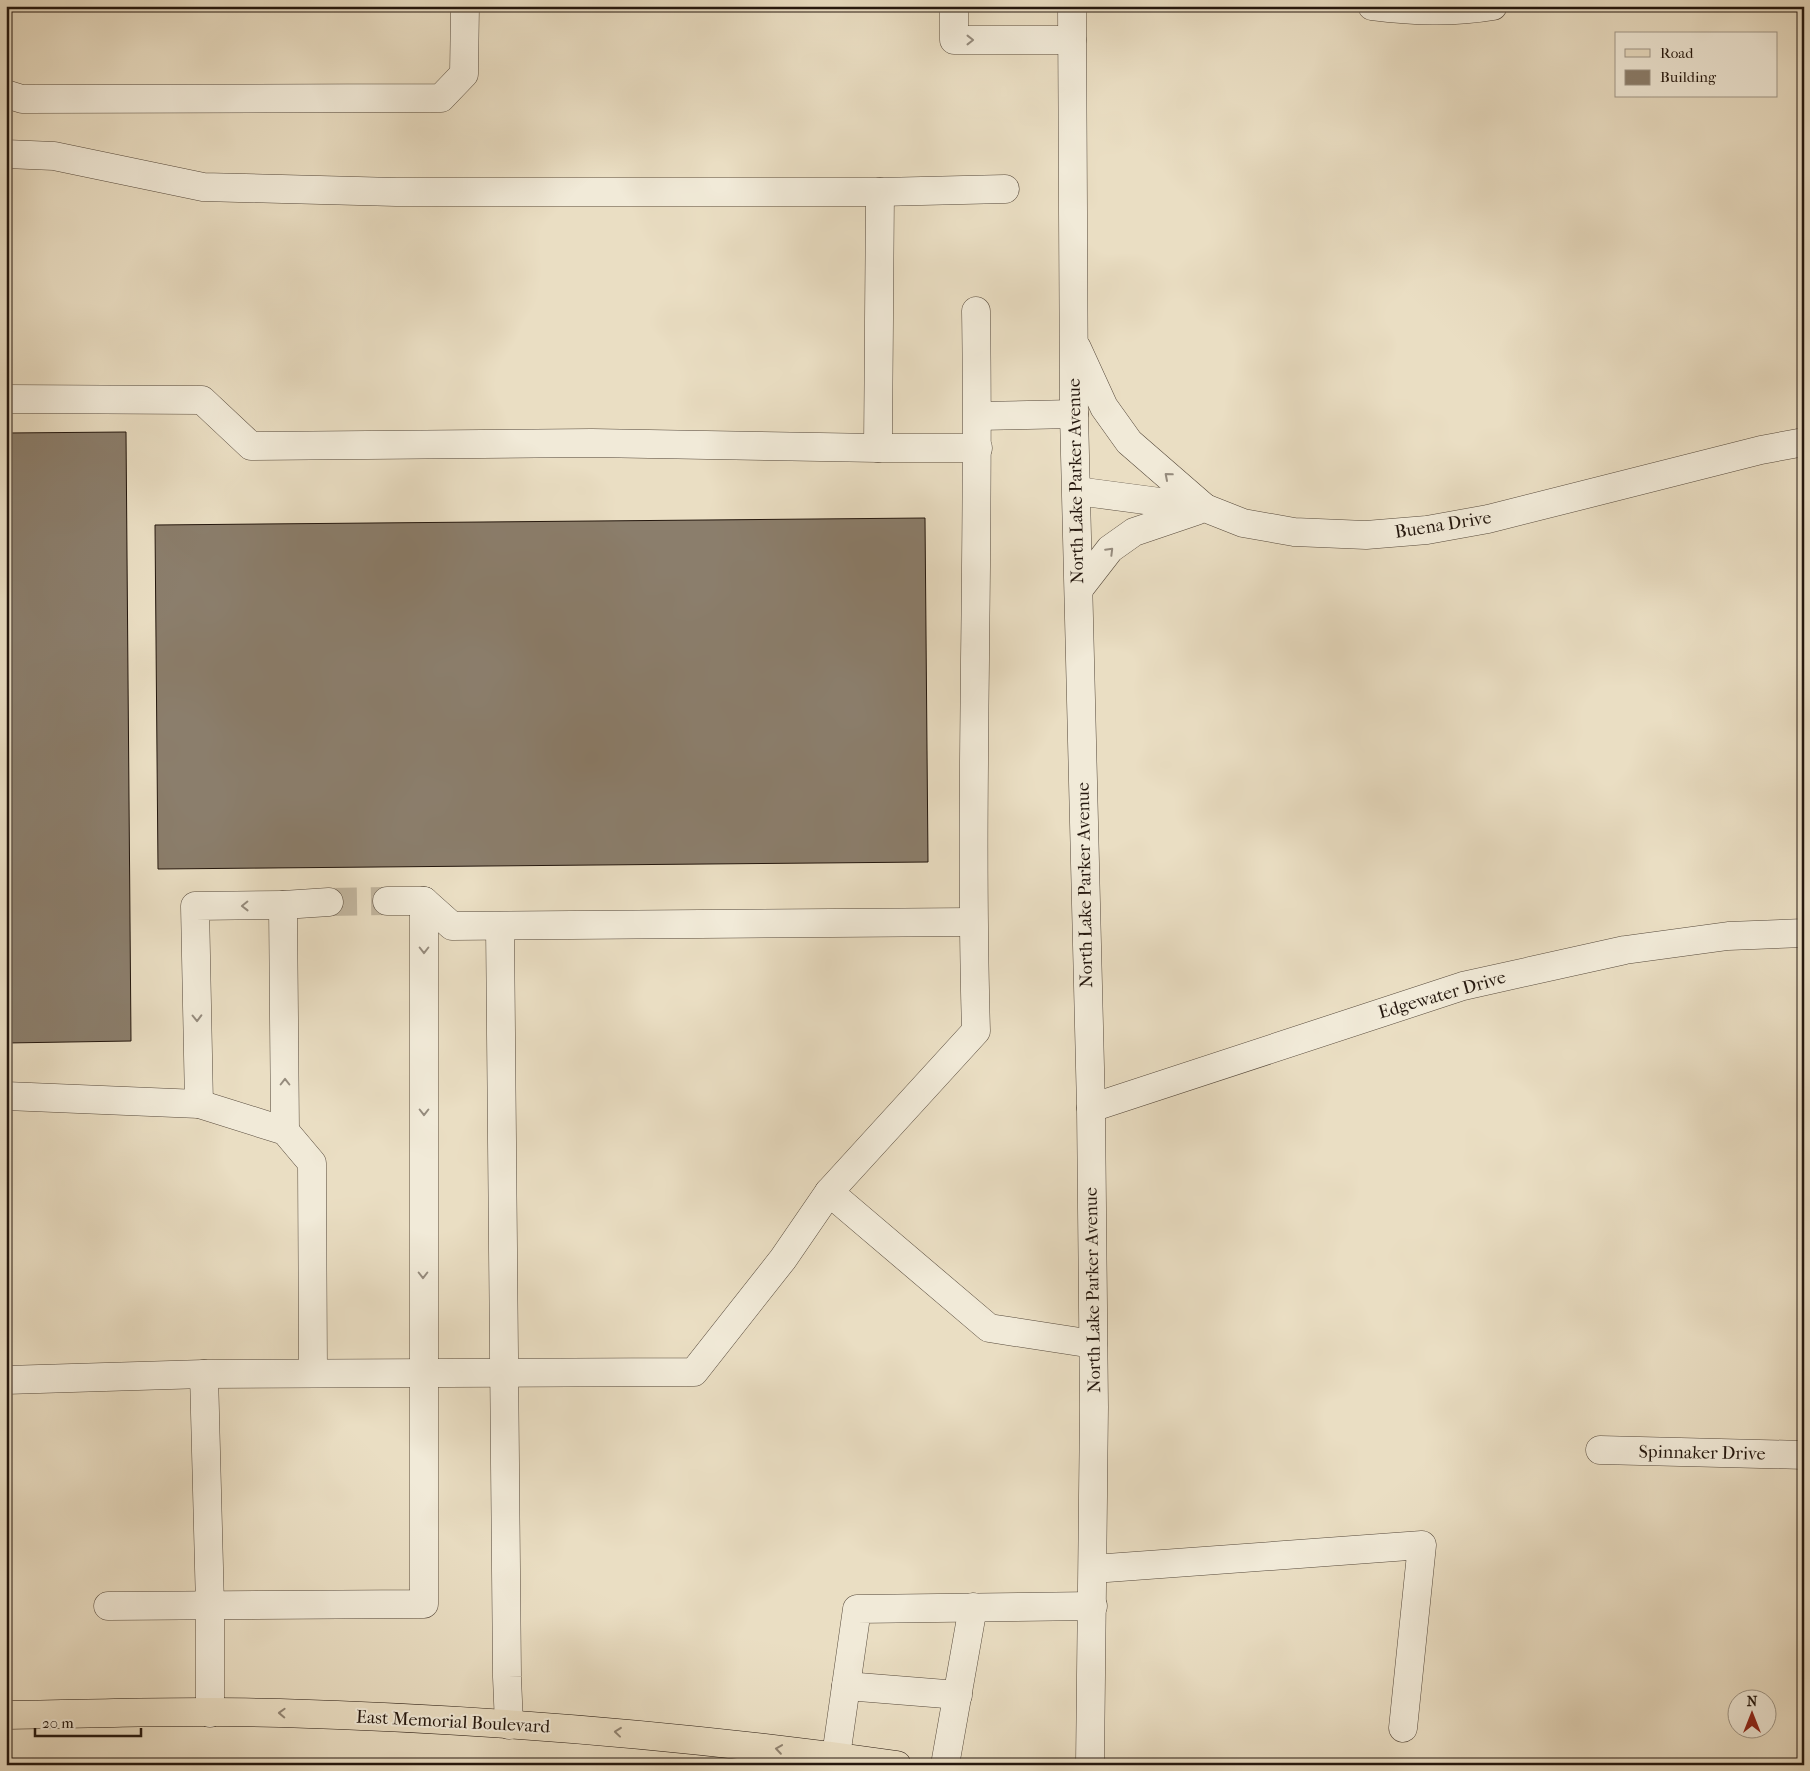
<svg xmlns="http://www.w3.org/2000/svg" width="1810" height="1771" font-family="'IM FELL French Canon',serif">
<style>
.building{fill:#8b7e6c;stroke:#24170e}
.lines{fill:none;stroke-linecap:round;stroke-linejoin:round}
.minor-tunnel{stroke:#c2b69f;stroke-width:28;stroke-dasharray:28 14;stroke-linecap:butt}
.minor-casing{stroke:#56493b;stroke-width:29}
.major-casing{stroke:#24170e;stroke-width:29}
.minor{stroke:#f1ead8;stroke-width:28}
.major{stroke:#eadec3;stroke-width:28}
.oneway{stroke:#958b7d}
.oneway2{stroke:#918472}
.labels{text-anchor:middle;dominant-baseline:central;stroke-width:4;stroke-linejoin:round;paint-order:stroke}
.street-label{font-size:18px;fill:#24170e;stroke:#f1ead8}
</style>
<rect width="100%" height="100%" fill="#eadec3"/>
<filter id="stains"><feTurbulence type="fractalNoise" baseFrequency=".004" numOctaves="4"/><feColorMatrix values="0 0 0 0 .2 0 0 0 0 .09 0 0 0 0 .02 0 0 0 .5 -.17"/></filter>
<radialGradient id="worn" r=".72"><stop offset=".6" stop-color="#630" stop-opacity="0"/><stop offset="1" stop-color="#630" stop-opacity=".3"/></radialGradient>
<g class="building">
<polygon points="126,432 131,1041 6,1043 6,433"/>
<polygon points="925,518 928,862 158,869 155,525"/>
</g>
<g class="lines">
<polyline class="minor-tunnel" points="329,902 387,901"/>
<defs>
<g id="minor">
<polyline points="954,6 954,40 1072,40"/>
<polyline points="1072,6 1074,414 1091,1108 1094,1407 1090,1765"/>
<path d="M1372,6C1413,11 1452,13 1493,6"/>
<polyline points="6,94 22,99 441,98 464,74 465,6"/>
<polyline points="6,154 54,156 203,187 396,192 880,192 878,448"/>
<polyline points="880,192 1005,189"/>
<polyline points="1077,348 1104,407 1129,442 1205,508"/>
<polyline points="6,399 202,400 251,446 592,443 878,448 978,448"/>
<polyline points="978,416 1074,414"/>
<polyline points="1077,491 1205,508 1243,523 1294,532 1366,535 1427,530 1488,519 1761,450 1804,442"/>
<polyline points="1079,589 1110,549 1134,532 1196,511"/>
<polyline points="387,901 424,901 452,926 973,922"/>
<polyline points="283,905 329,902"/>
<polyline points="500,926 507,1677 509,1725"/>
<polyline points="6,1096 199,1104 285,1131 312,1163 313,1373"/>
<polyline points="199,1104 195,906 283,905 285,1131"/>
<polyline points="1091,1108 1463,986 1625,950 1728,936 1804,933"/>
<polyline points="829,1192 989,1328 1093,1344"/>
<polyline points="204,1374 210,1606 210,1713"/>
<path d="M6,1380L204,1374L694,1372L783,1259L829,1192L976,1031C969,791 980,551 976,311"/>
<polyline points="1600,1450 1804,1455"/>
<polyline points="1093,1569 1422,1545 1403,1728"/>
<polyline points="108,1606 424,1604 424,901"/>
<polyline points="846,1686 958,1695"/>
<polyline points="836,1756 857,1609 1093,1606"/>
<polyline points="945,1765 973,1607"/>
</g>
<path id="major" d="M6,1715C97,1714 189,1710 280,1713C487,1719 692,1736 897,1765"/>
</defs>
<use href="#minor" class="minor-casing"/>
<use href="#major" class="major-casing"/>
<use href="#minor" class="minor"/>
<use href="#major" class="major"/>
</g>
<defs><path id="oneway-chevron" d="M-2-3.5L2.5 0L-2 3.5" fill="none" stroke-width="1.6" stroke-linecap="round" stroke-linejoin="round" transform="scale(1.25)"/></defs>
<g class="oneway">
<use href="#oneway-chevron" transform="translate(970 40)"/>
<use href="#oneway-chevron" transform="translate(1168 476) rotate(-139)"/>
<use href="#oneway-chevron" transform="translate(1110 551) rotate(-45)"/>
<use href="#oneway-chevron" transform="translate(245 906) rotate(179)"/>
<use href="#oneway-chevron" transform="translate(424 950) rotate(90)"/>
<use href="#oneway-chevron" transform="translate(197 1018) rotate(89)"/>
<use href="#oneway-chevron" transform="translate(285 1082) rotate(-90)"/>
<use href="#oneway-chevron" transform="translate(424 1112) rotate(90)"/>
<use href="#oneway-chevron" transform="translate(423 1275) rotate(90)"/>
</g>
<g class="oneway2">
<use href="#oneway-chevron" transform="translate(282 1713) rotate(-178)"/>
<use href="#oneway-chevron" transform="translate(618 1732) rotate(-174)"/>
<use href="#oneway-chevron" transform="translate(779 1749) rotate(-172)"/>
</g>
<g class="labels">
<g class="street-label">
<text transform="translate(1076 481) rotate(-91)">North Lake Parker Avenue</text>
<text transform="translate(1443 525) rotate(-9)">Buena Drive</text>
<text transform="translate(1085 885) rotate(-91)">North Lake Parker Avenue</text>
<text transform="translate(1442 995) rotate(-16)">Edgewater Drive</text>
<text transform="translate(1093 1290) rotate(-91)">North Lake Parker Avenue</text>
<text transform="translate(1702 1453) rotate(1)">Spinnaker Drive</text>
<text transform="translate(453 1722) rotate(3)">East Memorial Boulevard</text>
</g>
</g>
<rect width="1810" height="1771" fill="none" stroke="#eadec3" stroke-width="25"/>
<rect x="8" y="8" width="1795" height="1756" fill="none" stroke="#24170e" stroke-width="2.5"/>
<rect x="12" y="12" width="1785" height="1746" fill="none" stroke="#24170e"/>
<rect x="1615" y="32" width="162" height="65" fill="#f1ead8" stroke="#9f9687"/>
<rect x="1625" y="49" width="25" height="8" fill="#eadec3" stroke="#9f9687"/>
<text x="1660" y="58" font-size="15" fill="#24170e">Road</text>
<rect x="1625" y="70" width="25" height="15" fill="#8b7e6c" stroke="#9f9687"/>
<text x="1660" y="82" font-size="15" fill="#24170e">Building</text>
<g transform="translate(1752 1714)"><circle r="24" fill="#f1ead8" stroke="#9f9687"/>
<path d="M0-4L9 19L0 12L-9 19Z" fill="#8f2418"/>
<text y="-8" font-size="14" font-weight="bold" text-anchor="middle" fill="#24170e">N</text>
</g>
<path d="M35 1728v8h106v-8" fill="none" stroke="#24170e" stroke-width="2.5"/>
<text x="42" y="1728" font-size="15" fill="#24170e" stroke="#f1ead8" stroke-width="4" paint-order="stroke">20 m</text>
<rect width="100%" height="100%" filter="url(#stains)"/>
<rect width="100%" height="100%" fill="url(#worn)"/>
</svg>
